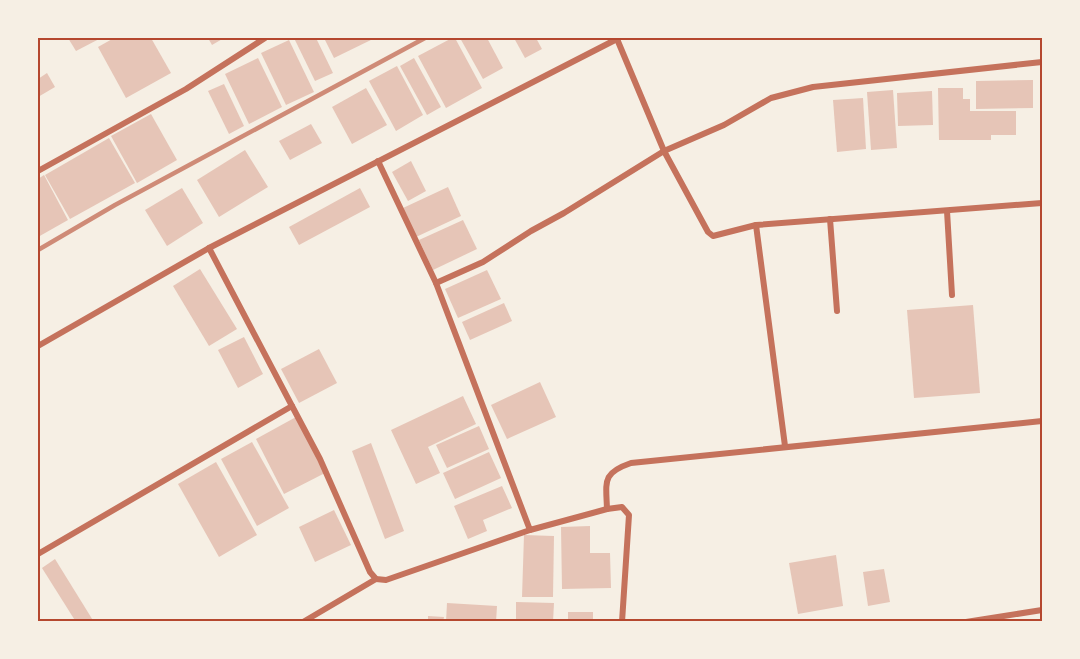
<svg xmlns="http://www.w3.org/2000/svg" width="1080" height="659" font-family="'Golos Text',sans-serif">
<style>
.building{fill:#e6c5b7}
.lines{fill:none;stroke-linecap:round;stroke-linejoin:round}
.minor{stroke:#c5725c;stroke-width:6}
.rail{stroke:#cf8b77;stroke-width:4.5}
.neatline{fill:none;stroke:#b5482f;stroke-width:2}
</style>
<rect width="100%" height="100%" fill="#f6efe4"/>
<g class="building">
<polygon points="68,38 101,38 76,51"/>
<polygon points="114,38 151,38 171,73 126,98 98,47"/>
<polygon points="208,38 224,38 212,45"/>
<polygon points="294,38 316,38 333,73 315,81"/>
<polygon points="324,38 375,38 334,58"/>
<polygon points="452,38 455,38 482,88 446,108 418,56"/>
<polygon points="460,38 487,38 503,68 483,79"/>
<polygon points="514,38 536,38 542,49 525,58"/>
<polygon points="289,40 314,92 286,105 261,53"/>
<polygon points="258,58 282,107 249,124 225,74"/>
<polygon points="414,58 441,107 427,115 400,66"/>
<polygon points="397,66 423,115 396,131 369,81"/>
<polygon points="47,73 55,87 38,97 38,79"/>
<polygon points="1033,80 1033,108 976,109 976,81"/>
<polygon points="224,84 244,126 229,134 208,91"/>
<polygon points="366,88 387,125 352,144 332,107"/>
<polygon points="938,88 963,88 963,99 970,99 970,111 1016,111 1016,135 991,135 991,140 939,140"/>
<polygon points="893,90 897,148 871,150 867,92"/>
<polygon points="932,91 933,125 898,126 897,93"/>
<polygon points="863,98 866,149 837,152 833,100"/>
<polygon points="151,114 177,160 137,183 111,136"/>
<polygon points="311,124 322,143 290,160 279,141"/>
<polygon points="109,138 135,183 70,219 45,175"/>
<polygon points="245,150 268,187 219,217 197,180"/>
<polygon points="411,161 426,191 408,201 392,172"/>
<polygon points="44,175 68,220 38,237 38,179"/>
<polygon points="448,187 461,216 416,237 403,208"/>
<polygon points="182,188 203,223 167,246 145,210"/>
<polygon points="360,188 370,207 299,245 289,227"/>
<polygon points="463,220 477,249 433,270 419,240"/>
<polygon points="200,269 237,329 209,346 173,286"/>
<polygon points="487,270 501,299 458,318 445,289"/>
<polygon points="504,303 512,321 470,340 462,322"/>
<polygon points="973,305 980,393 914,398 907,310"/>
<polygon points="244,337 263,374 238,388 218,350"/>
<polygon points="319,349 337,383 299,403 281,369"/>
<polygon points="540,382 556,417 507,439 491,405"/>
<polygon points="463,396 476,424 428,447 440,473 416,484 391,430"/>
<polygon points="296,417 325,473 284,494 256,439"/>
<polygon points="479,426 489,449 447,468 436,445"/>
<polygon points="252,442 289,508 257,526 221,459"/>
<polygon points="371,443 404,531 385,539 352,451"/>
<polygon points="489,452 501,478 455,499 443,473"/>
<polygon points="216,462 257,535 219,557 178,484"/>
<polygon points="502,486 512,508 483,520 487,531 468,539 454,506"/>
<polygon points="334,510 351,545 315,562 299,527"/>
<polygon points="590,526 590,553 610,553 611,588 562,589 561,527"/>
<polygon points="524,535 554,536 553,597 522,597"/>
<polygon points="836,555 843,606 798,614 789,563"/>
<polygon points="55,559 94,622 76,622 42,568"/>
<polygon points="884,569 890,602 868,606 863,572"/>
<polygon points="516,602 554,603 553,622 516,622"/>
<polygon points="447,603 497,606 496,622 446,622"/>
<rect x="568" y="612" width="25" height="10"/>
<polygon points="428,616 444,617 443,622 428,622"/>
</g>
<g class="lines">
<g class="minor">
<polyline points="617,39 664,151 708,232 713,236 756,225 1042,203"/>
<polyline points="378,161 436,283 530,530 607,509 622,507 629,515 622,622"/>
<polyline points="38,171 186,89 265,38"/>
<polyline points="947,211 952,295"/>
<polyline points="830,219 837,311"/>
<polyline points="756,225 785,446"/>
<polyline points="436,283 483,262 531,231 564,213 664,151 724,125 771,98 813,87 1042,62"/>
<polyline points="38,346 209,248 619,38"/>
<polyline points="292,406 320,459 370,572 376,579 386,580 530,530"/>
<path d="M607,509C606,481 602,473 631,463L1042,421"/>
<polyline points="38,554 292,406 209,248"/>
<polyline points="303,622 376,579"/>
<polyline points="966,622 1042,610"/>
</g>
<polyline class="rail" points="38,250 115,205 425,38"/>
</g>
<rect width="1080" height="659" fill="none" stroke="#f6efe4" stroke-width="78"/>
<rect x="39" y="39" width="1002" height="581" class="neatline"/>
</svg>
